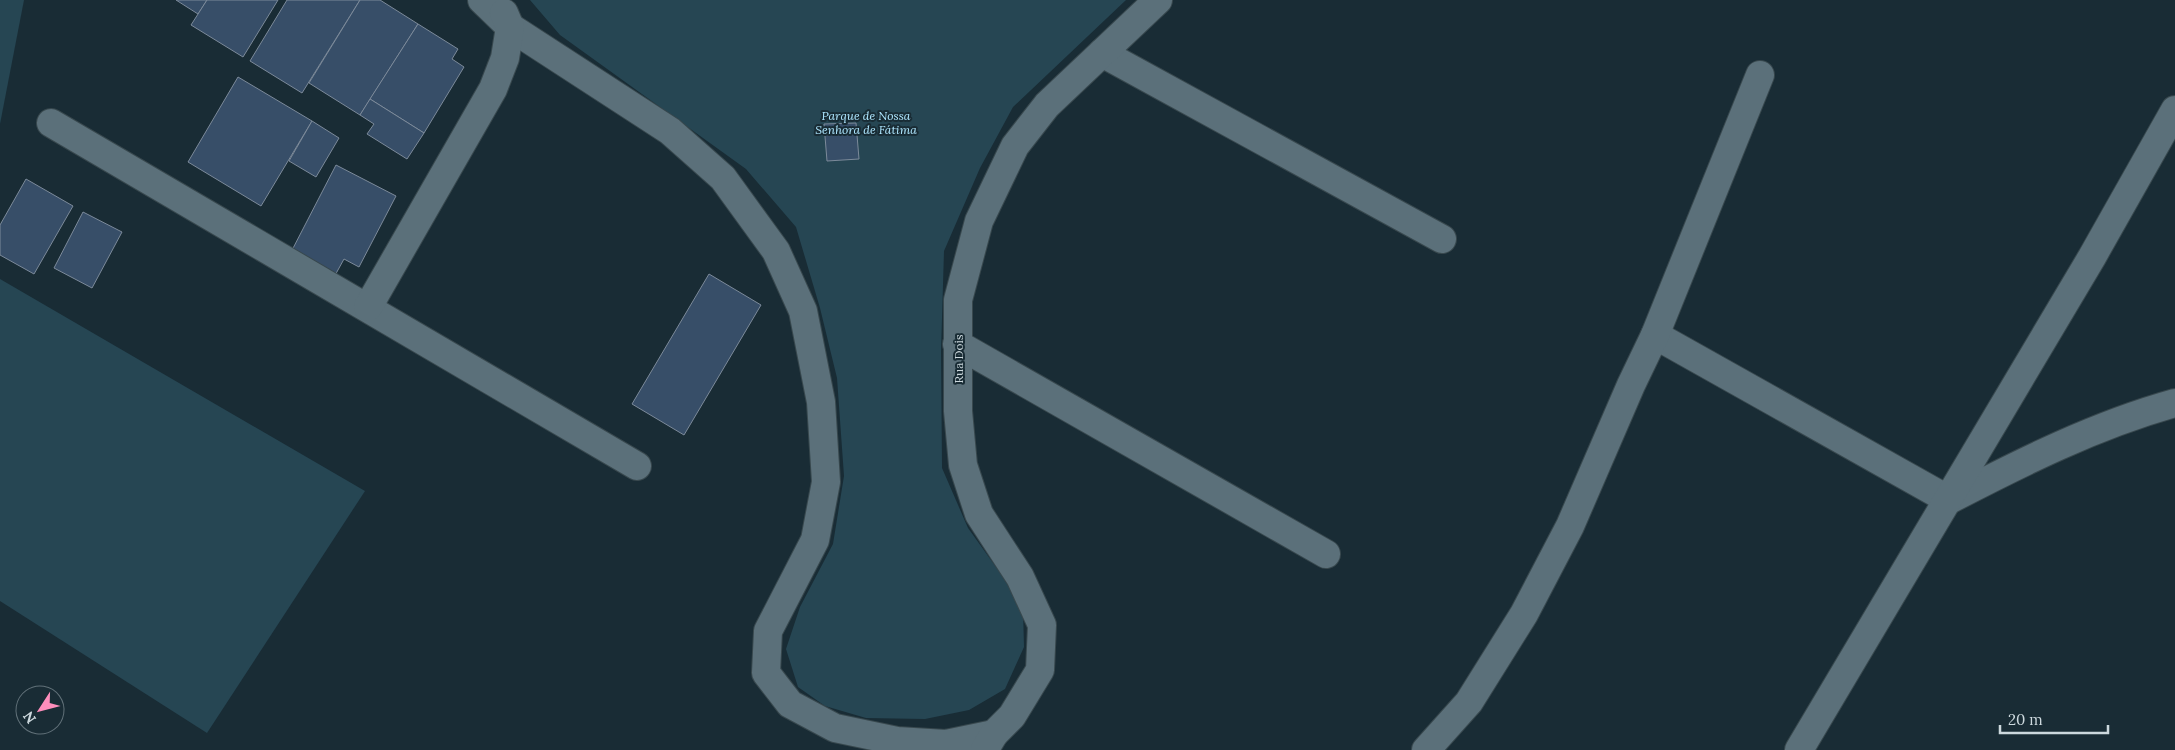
<svg xmlns="http://www.w3.org/2000/svg" width="2175" height="750" font-family="Lora,serif">
<style>
.green{fill:#264653}
.building{fill:#374e68;stroke:#7c8a9a}
.lines{fill:none;stroke-linecap:round;stroke-linejoin:round}
.street-casing{stroke:#38484e;stroke-width:30}
.street{stroke:#5b707a;stroke-width:28}
.labels{text-anchor:middle;dominant-baseline:central;stroke-width:4;stroke-linejoin:round;paint-order:stroke}
.park-label{font-size:12px;font-style:italic;fill:#afe7ff;stroke:#192c35}
.street-label{font-size:12px;fill:#cdd9de;stroke:#192c35}
</style>
<rect width="100%" height="100%" fill="#192c35"/>
<g class="green">
<polygon points="0,0 24,0 0,124"/>
<polygon points="530,0 1126,0 1013,107 980,168 944,251 941,351 942,468 968,528 1001,574 1023,610 1024,647 1005,689 969,710 925,719 866,718 825,706 798,687 786,649 800,607 833,544 844,476 837,378 820,308 796,227 746,169 560,35"/>
<polygon points="0,279 365,491 207,733 0,601"/>
</g>
<g class="building">
<polygon points="176,0 207,0 198,14"/>
<polygon points="207,0 278,0 243,57 191,25"/>
<polygon points="287,0 360,0 302,93 250,61"/>
<polygon points="360,0 380,0 418,24 360,115 309,83"/>
<polygon points="418,24 458,49 452,59 464,67 424,133 370,99"/>
<polygon points="238,77 312,121 261,206 188,162"/>
<polygon points="370,99 424,133 407,159 367,134 374,124 360,115"/>
<polygon points="312,121 339,138 316,177 289,161"/>
<polygon points="856,123 859,159 827,161 824,124"/>
<polygon points="336,165 396,196 359,267 344,259 333,279 289,256"/>
<polygon points="26,179 73,206 34,274 0,255 0,225"/>
<polygon points="83,212 122,232 92,288 54,268"/>
<polygon points="709,274 761,305 684,435 632,404"/>
</g>
<g class="lines">
<defs>
<g id="street">
<polyline points="482,0 510,27 670,131 723,178 776,251 803,311 821,402 826,482 815,540 768,631 766,673 790,704 835,728 897,741 946,744 994,734"/>
<polyline points="1102,53 1442,239"/>
<polyline points="51,123 637,466"/>
<polyline points="368,307 493,89 505,58 510,27 504,13"/>
<path d="M1655,335L1949,500C2022,462 2096,425 2175,403"/>
<polyline points="957,344 1326,554"/>
<polyline points="985,749 994,734 1012,716 1040,670 1042,625 1020,577 979,514 963,465 958,411 958,300 979,221 1015,146 1047,105 1158,0"/>
<polyline points="1426,750 1469,702 1524,614 1570,526 1631,385 1655,335 1760,75"/>
<polyline points="1799,750 2092,257 2175,110"/>
</g>
</defs>
<use href="#street" class="street-casing"/>
<use href="#street" class="street"/>
</g>
<g class="labels">
<g class="park-label">
<text x="866" y="115">Parque de Nossa<tspan x="866" dy="14">Senhora de Fátima</tspan></text>
</g>
<g class="street-label">
<text transform="translate(958 359) rotate(-90)">Rua Dois</text>
</g>
</g>
<g transform="translate(40 710) rotate(234)"><circle r="24" fill="#192c35" stroke="#617179"/>
<path d="M0-4L9 19L0 12L-9 19Z" fill="#fe8ebc"/>
<text y="-8" font-size="14" font-weight="bold" text-anchor="middle" fill="#cdd9de">N</text>
</g>
<path d="M2000 725v8h108v-8" fill="none" stroke="#cdd9de" stroke-width="2.5"/>
<text x="2008" y="725" font-size="15" fill="#cdd9de" stroke="#192c35" stroke-width="4" paint-order="stroke">20 m</text>
</svg>
